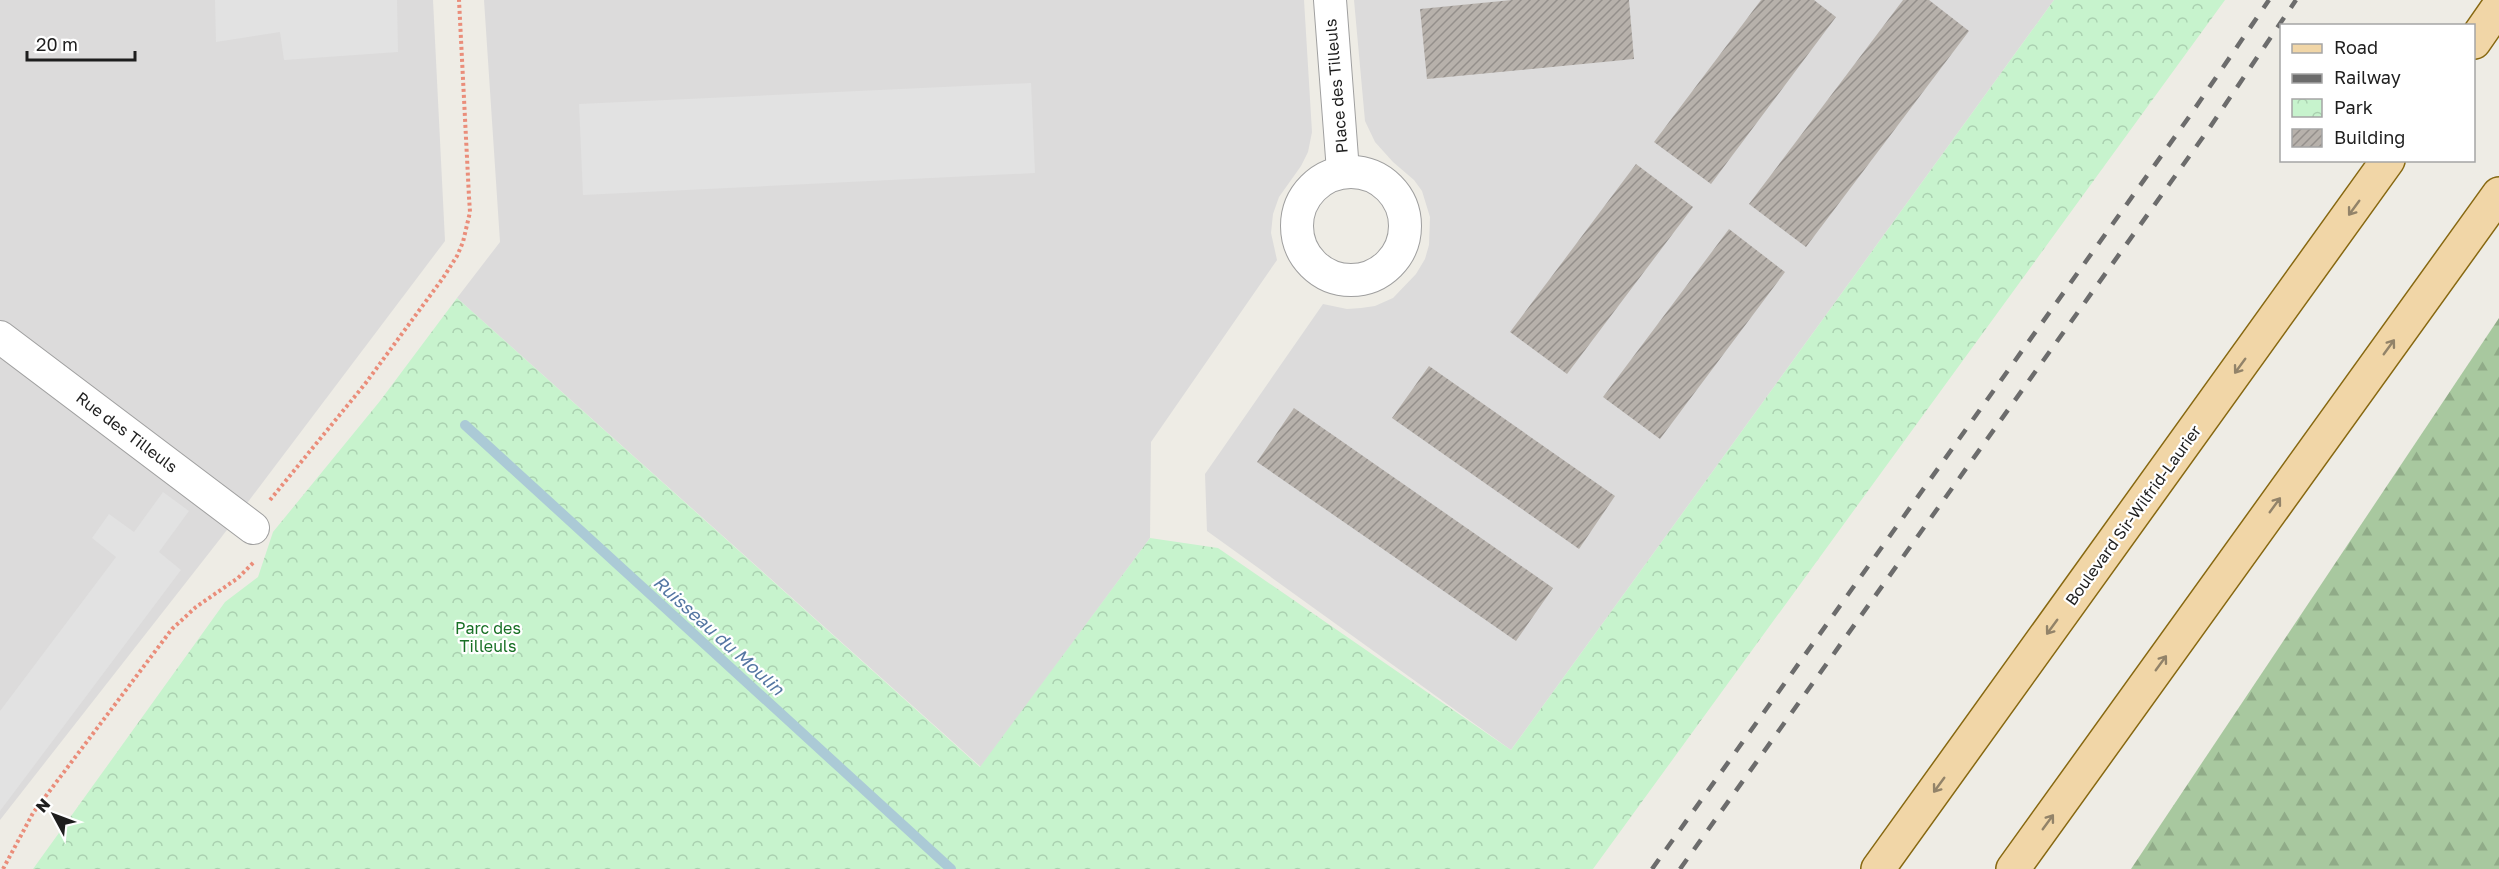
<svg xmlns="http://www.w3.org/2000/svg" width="2499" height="869" font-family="'Golos Text',sans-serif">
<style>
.residential{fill:#dcdbdb}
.forest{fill:url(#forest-firs)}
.park{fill:url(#park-crowns)}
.parking{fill:#e2e2e2}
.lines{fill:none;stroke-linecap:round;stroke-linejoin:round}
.stream{stroke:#abcad6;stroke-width:10}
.building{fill:url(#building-hatch)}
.street-casing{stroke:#9f9f9f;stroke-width:34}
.primary-casing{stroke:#876811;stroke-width:36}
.path{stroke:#ea8d7a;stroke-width:4;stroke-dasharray:3 3;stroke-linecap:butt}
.street{stroke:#fff;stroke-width:32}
.primary{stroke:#f1d6a7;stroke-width:33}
.rail{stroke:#6c6c6c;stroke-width:4.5;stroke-dasharray:12 12;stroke-linecap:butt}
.oneway{stroke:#928369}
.labels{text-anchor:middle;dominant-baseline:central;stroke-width:4.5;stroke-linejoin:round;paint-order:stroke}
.street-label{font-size:16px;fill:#1e1e1e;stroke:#fff}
.park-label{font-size:16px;fill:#187025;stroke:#fff}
.water-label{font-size:18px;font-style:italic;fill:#5577a3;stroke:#fff}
</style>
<defs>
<pattern id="forest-firs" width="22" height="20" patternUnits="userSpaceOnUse" patternTransform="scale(1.5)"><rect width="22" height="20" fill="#a8c89f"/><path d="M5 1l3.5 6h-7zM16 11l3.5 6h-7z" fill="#90ab88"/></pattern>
<pattern id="park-crowns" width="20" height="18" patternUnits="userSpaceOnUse" patternTransform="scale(1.5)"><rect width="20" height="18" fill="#c7f3cd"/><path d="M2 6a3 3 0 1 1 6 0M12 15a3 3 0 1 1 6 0" fill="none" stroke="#aad0b0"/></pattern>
<pattern id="building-hatch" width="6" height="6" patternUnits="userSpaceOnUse" patternTransform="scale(1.5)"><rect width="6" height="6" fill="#b7b1ab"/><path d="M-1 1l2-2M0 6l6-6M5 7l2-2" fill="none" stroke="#948f8b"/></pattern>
</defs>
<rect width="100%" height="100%" fill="#eeece5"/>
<g class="residential">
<polygon points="0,0 433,0 445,241 220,539 0,820"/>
<polygon points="484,0 1304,0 1312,132 1308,152 1301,166 1279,197 1273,214 1271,233 1277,260 1151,442 1150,538 981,767 457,298 500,242"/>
<polygon points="1354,0 2054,0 1511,750 1207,531 1205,474 1323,304 1347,309 1361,308 1375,306 1393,298 1416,274 1425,259 1429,245 1430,217 1422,191 1414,180 1393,162 1375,142 1365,121"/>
</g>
<polygon class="forest" points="2499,318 2499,869 2131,869"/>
<polygon class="park" points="2054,0 2225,0 1593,869 33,869 225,602 258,577 273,532 380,401 457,298 980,767 1150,538 1218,548 1511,750"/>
<g class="parking">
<polygon points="215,0 397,0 398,52 284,60 280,32 216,42"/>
<polygon points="1031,83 1035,173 583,195 579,104"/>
<polygon points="163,492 189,511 159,552 181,570 0,811 0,711 116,557 92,538 109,514 134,532"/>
</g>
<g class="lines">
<polyline class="stream" points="465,425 951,869"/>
</g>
<g class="building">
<polygon points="1512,0 1629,0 1634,59 1427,79 1420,9"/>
<polygon points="1761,0 1814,0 1836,17 1711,184 1654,142"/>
<polygon points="1903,0 1929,0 1969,31 1806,247 1749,204"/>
<polygon points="1636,164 1693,207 1567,374 1510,332"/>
<polygon points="1729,229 1785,272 1660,439 1603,397"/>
<polygon points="1429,366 1615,496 1579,549 1392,418"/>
<polygon points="1294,408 1553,588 1516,641 1257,462"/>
</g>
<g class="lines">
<defs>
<g id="street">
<polyline points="1330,0 1343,171"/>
<circle cx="1351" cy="226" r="54"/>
<polyline points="0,337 253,528"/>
</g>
<g id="primary">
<polyline points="2474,42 2499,6"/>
<polyline points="1878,869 2388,160"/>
<polyline points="2013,869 2499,194"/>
</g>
</defs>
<use href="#street" class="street-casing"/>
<use href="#primary" class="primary-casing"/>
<g class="path">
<polyline points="270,500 365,384 443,278 457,256 463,242 470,212 469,197 459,0"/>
<polyline points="3,869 33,813 172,629 196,607 238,578 254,562"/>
</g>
<use href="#street" class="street"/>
<use href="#primary" class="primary"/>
<g class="rail">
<polyline points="1652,869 2189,117 2269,0"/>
<polyline points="1680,869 2208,130 2296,0"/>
</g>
</g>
<defs><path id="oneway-shaft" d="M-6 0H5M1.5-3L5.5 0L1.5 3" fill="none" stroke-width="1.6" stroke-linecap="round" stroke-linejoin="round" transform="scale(1.5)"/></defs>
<g class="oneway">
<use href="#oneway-shaft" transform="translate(2354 208) rotate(126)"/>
<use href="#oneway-shaft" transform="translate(2389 347) rotate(-54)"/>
<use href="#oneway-shaft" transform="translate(2240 366) rotate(126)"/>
<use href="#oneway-shaft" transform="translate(2275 505) rotate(-54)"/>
<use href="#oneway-shaft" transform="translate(2052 627) rotate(126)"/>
<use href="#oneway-shaft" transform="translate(2161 663) rotate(-54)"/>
<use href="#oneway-shaft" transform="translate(1939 785) rotate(126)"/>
<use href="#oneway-shaft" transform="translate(2048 822) rotate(-54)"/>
</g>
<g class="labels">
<g class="street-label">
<text transform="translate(1336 86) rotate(-95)">Place des Tilleuls</text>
<text transform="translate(127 432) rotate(37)">Rue des Tilleuls</text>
<text transform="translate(2133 515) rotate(-54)">Boulevard Sir-Wilfrid-Laurier</text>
</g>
<g class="park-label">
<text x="488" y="628">Parc des<tspan x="488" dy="18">Tilleuls</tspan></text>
</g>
<g class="water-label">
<text transform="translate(719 635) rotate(42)">Ruisseau du Moulin</text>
</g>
</g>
<rect x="2280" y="24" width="195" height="138" fill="#ffffff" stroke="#a5a5a5" stroke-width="1.5"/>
<rect x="2292" y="44" width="30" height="9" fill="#f1d6a7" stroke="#a5a5a5" stroke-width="1.5"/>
<text x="2334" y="54" font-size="18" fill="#1e1e1e">Road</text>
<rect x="2292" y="74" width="30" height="9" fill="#6c6c6c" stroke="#a5a5a5" stroke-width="1.5"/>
<text x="2334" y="84" font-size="18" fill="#1e1e1e">Railway</text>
<rect x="2292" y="99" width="30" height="18" fill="url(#park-crowns)" stroke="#a5a5a5" stroke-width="1.5"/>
<text x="2334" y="114" font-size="18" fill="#1e1e1e">Park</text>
<rect x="2292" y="129" width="30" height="18" fill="url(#building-hatch)" stroke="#a5a5a5" stroke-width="1.5"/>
<text x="2334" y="144" font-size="18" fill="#1e1e1e">Building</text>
<g transform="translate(54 815) rotate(311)" stroke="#ffffff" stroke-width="4.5" paint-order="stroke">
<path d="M0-4.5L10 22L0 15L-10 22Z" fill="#1e1e1e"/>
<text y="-9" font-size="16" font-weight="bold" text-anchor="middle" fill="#1e1e1e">N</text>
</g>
<path d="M27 51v9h108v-9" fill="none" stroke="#1e1e1e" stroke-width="3"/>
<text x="36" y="51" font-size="18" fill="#1e1e1e" stroke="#ffffff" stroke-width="4.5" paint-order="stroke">20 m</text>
</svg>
